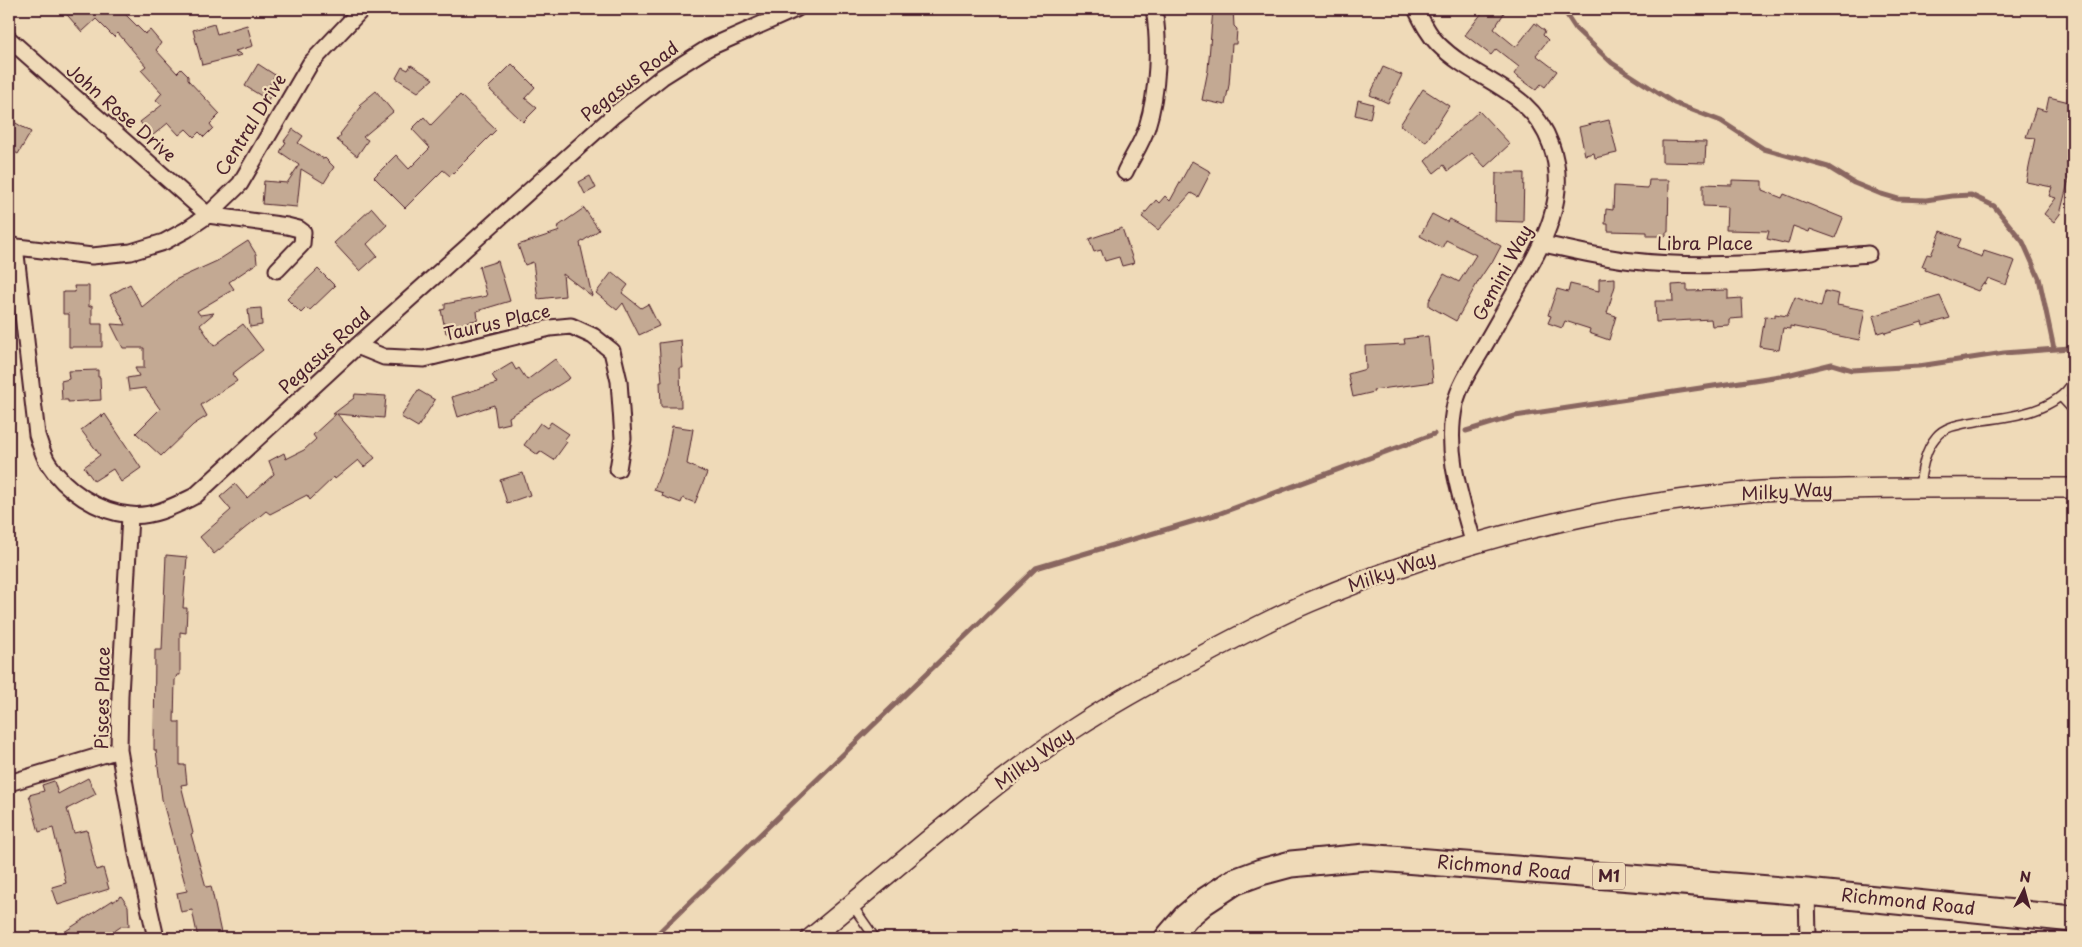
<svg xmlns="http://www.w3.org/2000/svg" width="2082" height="947" font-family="'Playpen Sans',sans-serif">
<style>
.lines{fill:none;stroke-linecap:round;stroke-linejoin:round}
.stream{stroke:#896660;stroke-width:5}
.building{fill:#c3a993;stroke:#4a1f2b}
.service-casing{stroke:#4a1f2b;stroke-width:11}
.minor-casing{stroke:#4a1f2b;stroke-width:19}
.tertiary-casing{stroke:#4a1f2b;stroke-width:22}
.trunk-casing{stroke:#4a1f2b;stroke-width:29}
.service{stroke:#efdab8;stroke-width:8}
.minor{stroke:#efdab8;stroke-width:15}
.tertiary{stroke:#efdab8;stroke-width:19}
.trunk{stroke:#efdab8;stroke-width:25}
.labels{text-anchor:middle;stroke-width:4.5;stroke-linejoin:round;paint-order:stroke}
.shield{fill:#efdab8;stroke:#7c5755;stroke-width:1}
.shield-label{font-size:16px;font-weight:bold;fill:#4a1f2b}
.street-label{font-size:18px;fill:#4a1f2b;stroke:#efdab8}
</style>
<rect width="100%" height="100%" fill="#efdab8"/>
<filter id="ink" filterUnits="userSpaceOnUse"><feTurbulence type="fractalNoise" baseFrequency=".02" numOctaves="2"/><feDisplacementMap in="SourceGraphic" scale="10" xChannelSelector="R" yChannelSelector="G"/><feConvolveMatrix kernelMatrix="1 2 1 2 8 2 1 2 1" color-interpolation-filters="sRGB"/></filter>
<g filter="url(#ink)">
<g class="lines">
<!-- stream -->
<path class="stream" d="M1563,9L1576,29L1612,63L1674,103L1721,121L1764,149L1828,167L1854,183L1881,194L1898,199L1926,200L1952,196L1971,195L1994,206L2023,242L2039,278L2054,349
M1466,431L1515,416L1787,375L1832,364L1852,370L1919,366L2004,353L2070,348
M653,938L1036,568L1218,514L1434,434"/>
</g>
<!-- building -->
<path class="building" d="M62,9H120L145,34L150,30L161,43L156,50L177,73L181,69L188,76V80L220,114L210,124L213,128L204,137L199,132L194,137L186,129L179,135L168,123L152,136L140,122L162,105L156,100L162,93L141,70L146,66L118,33L114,37L96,19L82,32Z
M1213,9H1233L1234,26L1237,29L1236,44H1232L1229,85L1225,105L1202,100L1208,70Z
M1485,9H1497L1504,13L1494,29L1516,47L1535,23L1545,31L1543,35L1548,40L1536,55L1557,71L1545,87L1541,84L1536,90L1514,74L1519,67L1496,49L1491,55L1465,35Z
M214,24L217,34L247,25L253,46L235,51L242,55L202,65L193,30Z
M258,64L275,75L269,86L274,89L268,100L245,86Z
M512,64L535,87L525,98L537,108L523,122L488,88Z
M411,65L433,79L418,92L396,78L402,67L408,70Z
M1383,67L1402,75L1388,103L1370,95Z
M1423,89L1449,106L1426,142L1400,125Z
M376,91L393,112L363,137L368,140L357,156L337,140L341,135L340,134L361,107L359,105Z
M460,95L496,130L450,176L443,170L405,208L374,177L396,155L409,169L430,148L412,129L424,117L431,125Z
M2049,97L2073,103V163L2060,214L2054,222L2044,214L2056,198L2049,196L2052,187L2026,182L2035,138L2026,137L2036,108L2046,111Z
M1358,100L1373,104L1370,119L1355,115Z
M1479,111L1510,144L1485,167L1472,153L1448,171L1444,165L1434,173L1425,161Z
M9,119L31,132L18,154L9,149Z
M1609,120L1617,153L1595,158L1594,153L1585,155L1579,127Z
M293,129L303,136L298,143L324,159L325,158L334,167L324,183L301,169L297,207L262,204L264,181L287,183L299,165L280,152L286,142L284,141Z
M1662,141L1706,142L1705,163L1662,162Z
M1192,161L1211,172L1198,197L1191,193L1158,230L1142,217L1156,200L1159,203L1165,196L1170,201Z
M1496,173H1524L1523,222L1495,221Z
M590,176L596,188L585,194L579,182Z
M1649,180H1669L1668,232H1666V236H1647V232L1608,231V224H1605L1606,209L1613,210L1614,186L1648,188Z
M1732,180L1762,181V190L1782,198L1784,194L1843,218L1835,238L1810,229L1809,232L1793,226L1788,244L1767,239L1769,231L1726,230L1727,207L1703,206V184L1732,185Z
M372,208L387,225L367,244L377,256L360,271L334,243Z
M584,208L599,230L580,243L592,296L563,274L565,296L538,299L533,262L525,265L518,245L560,231L557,227Z
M1432,214L1447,222L1449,219L1501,246L1492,263L1491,262L1479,280L1456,321L1429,306V301L1444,274L1459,282L1476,255L1446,240L1442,248L1420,236Z
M1122,228L1134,263L1122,266L1119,257L1105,261L1101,250L1094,252L1089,239Z
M1941,231L1961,239L1957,248L1982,257L1984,251L2015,261L2006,285L1988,278L1985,284L1983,283L1978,291L1925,270L1926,267L1922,266L1927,254L1931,255Z
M248,241L256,254L257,263L229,282L234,289L197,311L200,315L214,313L200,325L214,346L243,324L263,350L232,374L237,381L201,405L207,416L193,425L161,456L136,433L160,409L145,388L129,390L127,378L139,376L135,368H144V348H123L111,324L126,325L110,295L130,284L142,307L175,280L217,261Z
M498,261L510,301L477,311L478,320L466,322L468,328L446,333L441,310L445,309V304L487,296L479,267Z
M318,269L335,286L310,310L306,308L301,313L287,299Z
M612,272L628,285L622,293L641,308L648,304L659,326L639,335L623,303L617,310L596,293Z
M1615,278V286L1607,313L1616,316L1609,340L1589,333L1590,329L1565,321L1562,328L1548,323L1551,316L1548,315L1557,289L1568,292L1570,284L1599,291V279Z
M1687,284V291L1728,290V299L1742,298L1743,318L1729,319V325L1712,326L1711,319L1656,322L1655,301H1673L1672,285Z
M74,286H89V307L92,305V324H102V347H69V314H63V292H75Z
M1825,291L1839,294L1837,305L1865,310L1859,340L1790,326V329L1783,328L1779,350L1760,347L1765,316L1775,317V314L1787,316L1795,297L1821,307Z
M1940,296L1950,318L1923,326L1922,322L1885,333L1884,331L1878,333L1873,316Z
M261,308L262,325L250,327L248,309Z
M1428,336L1433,382L1373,390L1374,392L1353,397L1348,374L1366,369L1365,346L1405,344L1404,339Z
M681,340L683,368H680L681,407H661L660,382H662L659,343Z
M555,359L570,378L509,417L510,423L497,426L494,405L458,417L452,397L497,383L492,375L512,363L516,370L519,368L527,380Z
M98,370V377H100L101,400L68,402V400H62L61,381L69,379L68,371Z
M418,390L435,400L418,427L401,417Z
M355,394L386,396L384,418L337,414L375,458L364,467L358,460L335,479L334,477L310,500L307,495L270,514L266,511L214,554L200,537L231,510L220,497L235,484L247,498L274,474L269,461L284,453L286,459L304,450L316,439L313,435L336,414H333L354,398Z
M102,414V417L105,414L141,468L121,482L113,469L94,481L84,467L100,455L81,430Z
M551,422L569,434L564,440L567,442L554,460L540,451L538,455L524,445L540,423L547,428Z
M672,426L693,429L687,464L707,473L695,503L683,498L681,503L662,496L663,493L654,490L666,458Z
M523,473L530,495L507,503L500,480Z
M166,555L187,557L183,608H187L186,633L180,632V675H177L175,680L174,722H180V765H185L187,784L181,785L193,833L191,834L206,887L211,886L222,938H198L192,910L181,912L177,893L187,891L162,799L156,750H154L155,650H162Z
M88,778L96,794L67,809L74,833L87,830L96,870L103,868L109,889L58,905L52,887L66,883L53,828L39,832L29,795L44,791L42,785L54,781L58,794Z
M121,896L128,906L129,926H122L104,938H55L113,900V902Z"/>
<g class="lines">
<defs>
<path id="service" d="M2061,397L2073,410
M1919,488C1922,471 1924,451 1936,437C1945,425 1964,424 1978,421C2009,417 2057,412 2073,381
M852,905L875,938"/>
<path id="minor" d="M1416,9C1422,21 1428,34 1438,44C1477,83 1530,87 1551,145C1570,197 1543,244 1518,287C1505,309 1493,331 1480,353C1471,368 1459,386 1455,404C1444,452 1461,498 1474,545
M9,39L208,215L287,226L299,229L303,232L302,244L277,270
M1125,172C1132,157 1142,143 1147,127C1158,92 1160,44 1154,9
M1543,244C1573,250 1603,258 1633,261C1711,270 1790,261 1868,254
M9,246L92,256L131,252L164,242L186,230L208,215L240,184L310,64L362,9
M15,246L37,435C40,444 43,455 48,463C65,490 98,512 130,515C152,518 176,505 195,496L357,346L614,115L662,77L708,48L796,9
M357,346L384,357L424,359L550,328L571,326L593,336L612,351L619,381L623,438L618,469
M130,516L120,695L119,750L137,854L156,938
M9,783L119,750
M1807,892L1808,938"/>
<path id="tertiary" d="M811,938C897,868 980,792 1072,730C1110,705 1151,682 1192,661C1231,640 1270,619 1310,602C1452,542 1607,503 1761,491C1788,489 1816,490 1844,489C1920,487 1997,488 2073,488"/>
<path id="trunk" d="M1168,938L1186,917L1205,901L1234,882L1261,872L1291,864L1366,857L1807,892L2073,919"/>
</defs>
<!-- service casing -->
<use href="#service" class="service-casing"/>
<!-- minor casing -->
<use href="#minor" class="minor-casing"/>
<!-- tertiary casing -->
<use href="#tertiary" class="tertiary-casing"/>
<!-- trunk casing -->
<use href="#trunk" class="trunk-casing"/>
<!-- service -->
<use href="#service" class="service"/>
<!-- minor -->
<use href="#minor" class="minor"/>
<!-- tertiary -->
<use href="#tertiary" class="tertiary"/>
<!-- trunk -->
<use href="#trunk" class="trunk"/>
</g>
</g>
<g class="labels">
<!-- shield labels -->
<rect class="shield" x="1593" y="862.5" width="32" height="27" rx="4"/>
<g class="shield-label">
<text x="1609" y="882">M1</text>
</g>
<!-- street labels -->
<g class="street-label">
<text transform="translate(630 82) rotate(-38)" y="6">Pegasus Road</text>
<text transform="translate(121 113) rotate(41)" y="6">John Rose Drive</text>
<text transform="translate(251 125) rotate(-58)" y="6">Central Drive</text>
<text x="1705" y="250">Libra Place</text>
<text transform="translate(1503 273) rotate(-62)" y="6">Gemini Way</text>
<text transform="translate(497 323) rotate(-13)" y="6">Taurus Place</text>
<text transform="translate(325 351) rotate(-43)" y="6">Pegasus Road</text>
<text transform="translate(1787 492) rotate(-3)" y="6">Milky Way</text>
<text transform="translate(1392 572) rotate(-19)" y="6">Milky Way</text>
<text transform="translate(103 698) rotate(-89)" y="6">Pisces Place</text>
<text transform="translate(1034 759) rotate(-36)" y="6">Milky Way</text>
<text transform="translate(1504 868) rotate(5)" y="6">Richmond Road</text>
<text transform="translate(1908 902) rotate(6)" y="6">Richmond Road</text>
</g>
</g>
<!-- margin -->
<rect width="2082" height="947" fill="none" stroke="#efdab8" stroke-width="30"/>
<rect x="15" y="15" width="2052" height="917" fill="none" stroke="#4a1f2b" stroke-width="2" filter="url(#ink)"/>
<!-- north arrow -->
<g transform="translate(2024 890) rotate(6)" stroke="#efdab8" stroke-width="4" paint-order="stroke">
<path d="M0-4L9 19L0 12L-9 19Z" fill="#4a1f2b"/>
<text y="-8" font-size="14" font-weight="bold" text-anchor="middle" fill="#4a1f2b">N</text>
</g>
</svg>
